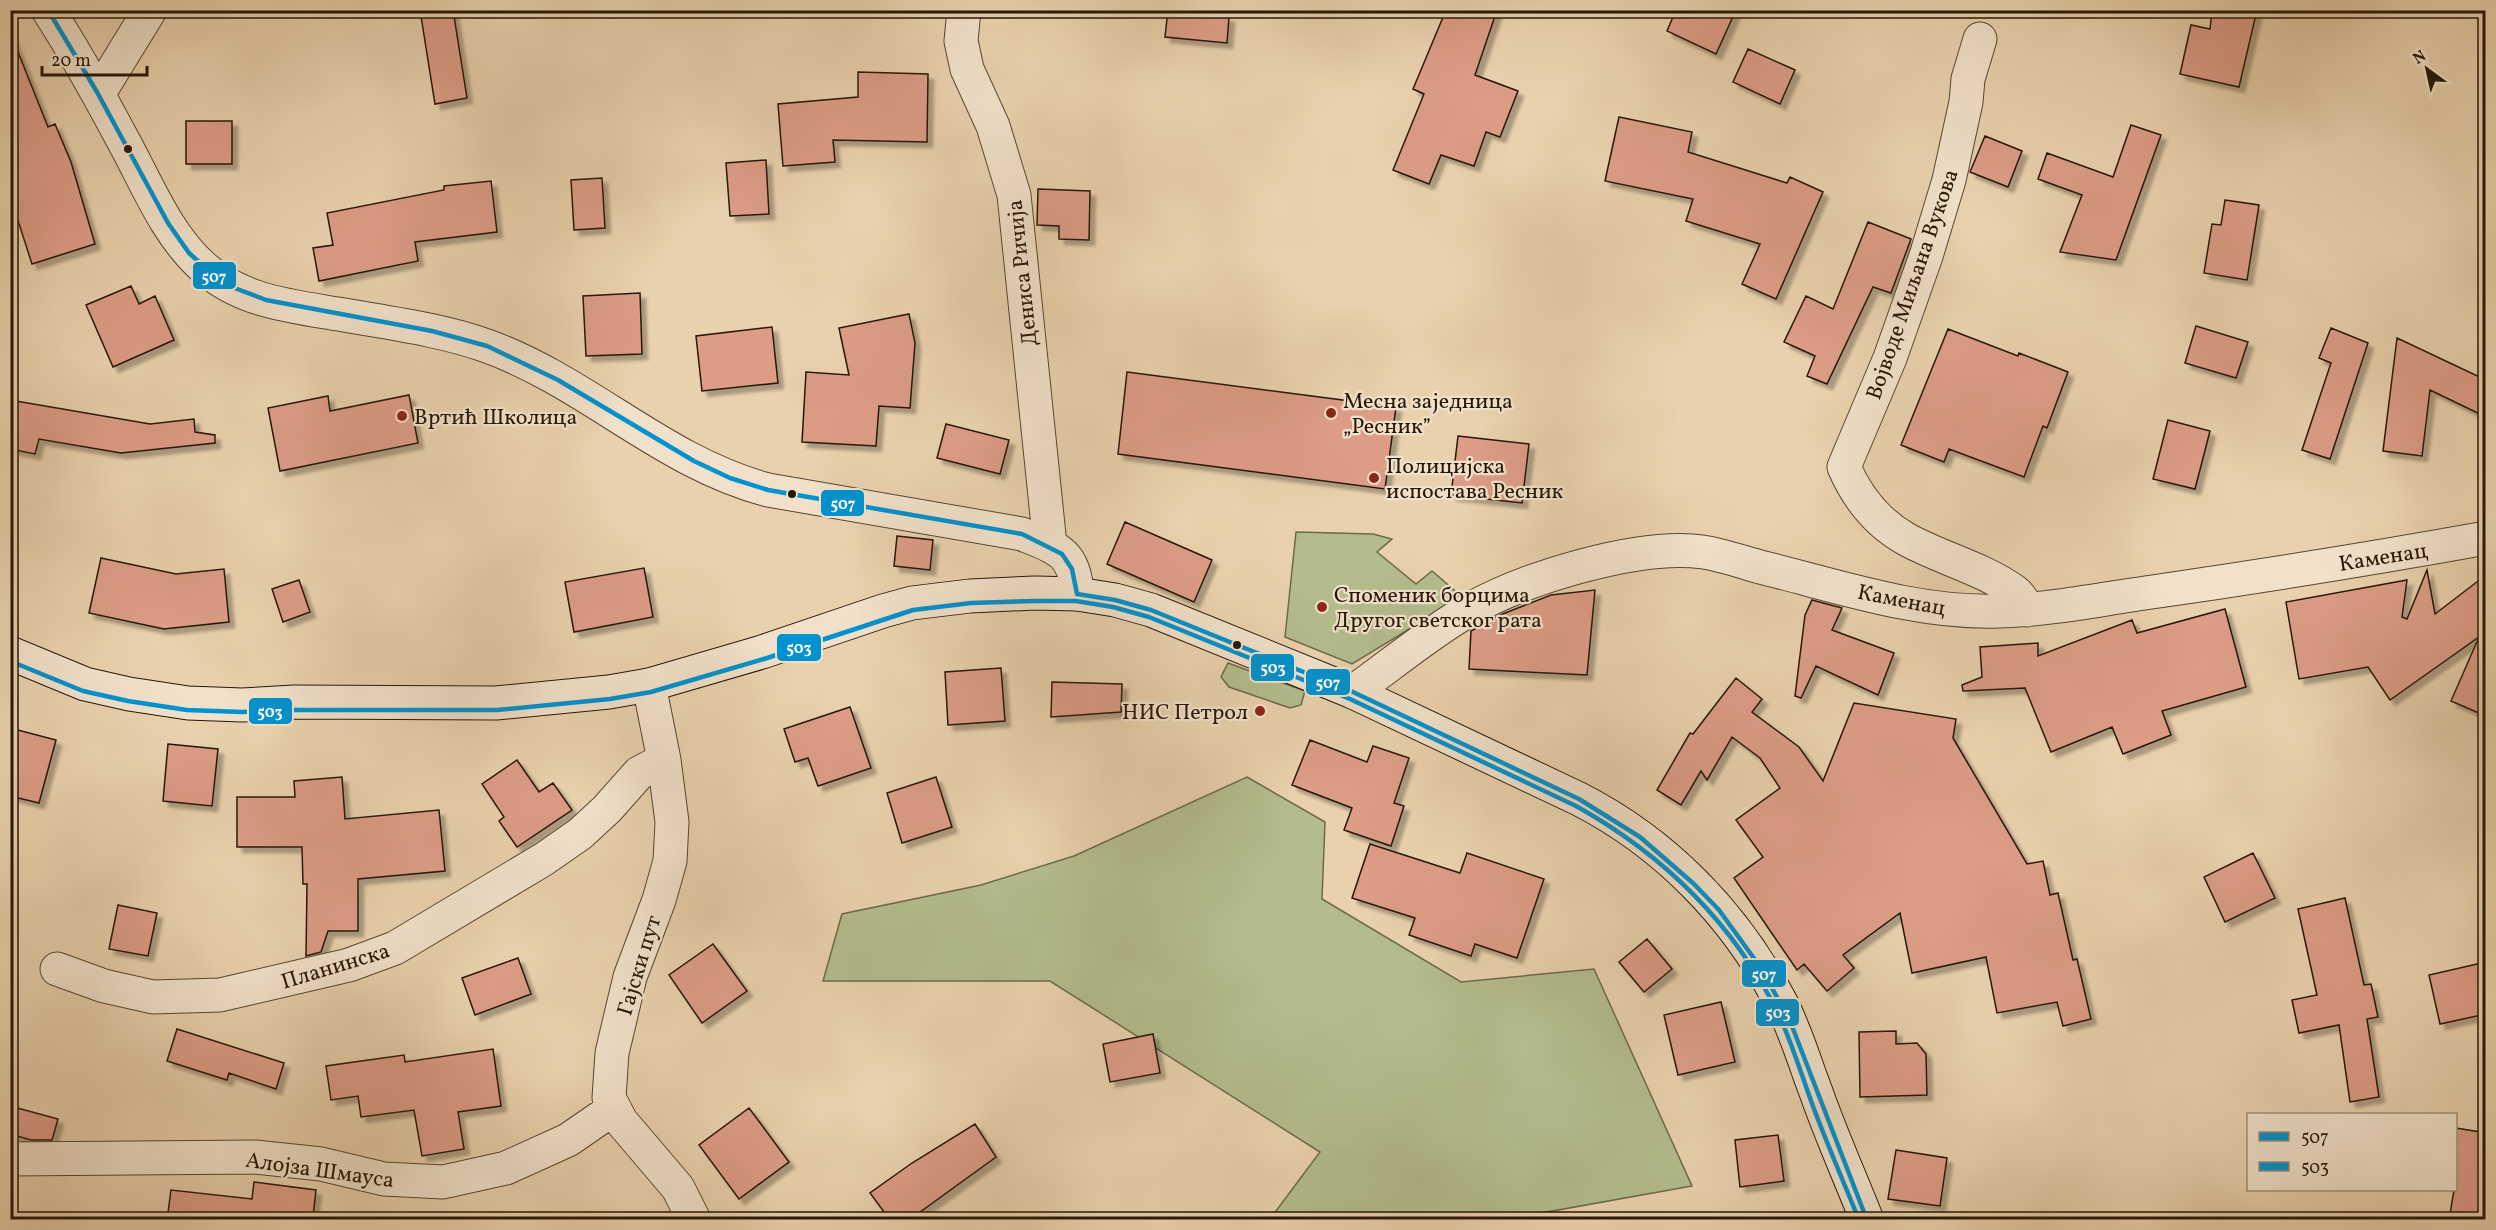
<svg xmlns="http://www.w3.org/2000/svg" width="2496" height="1230" font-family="Vollkorn,serif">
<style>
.green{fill:#b3bc8d;stroke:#6c6a4a;stroke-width:1.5}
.building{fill:#dc9c86;stroke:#261707;stroke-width:1.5;filter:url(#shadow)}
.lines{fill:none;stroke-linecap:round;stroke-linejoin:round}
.street-casing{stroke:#574630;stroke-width:35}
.secondary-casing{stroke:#261707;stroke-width:35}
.street{stroke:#f1e1ca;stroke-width:33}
.secondary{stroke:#f1e1ca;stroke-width:33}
.bus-1-casing{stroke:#f1e1ca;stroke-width:9}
.bus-2-casing{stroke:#f1e1ca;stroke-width:9}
.bus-1{stroke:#0292cf;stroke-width:4.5}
.bus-2{stroke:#0292cf;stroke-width:4.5}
.bus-dot{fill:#261707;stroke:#f1e1ca;stroke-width:2}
.poi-dot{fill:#8f2418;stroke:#f1e1ca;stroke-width:2}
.labels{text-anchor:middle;stroke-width:4.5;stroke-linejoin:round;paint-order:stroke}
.street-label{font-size:22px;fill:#261707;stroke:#f1e1ca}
.poi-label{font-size:22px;fill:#261707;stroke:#f1e1ca;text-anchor:start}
.line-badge{stroke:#f1e1ca;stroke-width:2}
.badge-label{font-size:16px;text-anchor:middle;font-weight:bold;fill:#fff}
</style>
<defs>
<filter id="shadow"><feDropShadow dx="5.5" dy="5.5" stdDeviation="1.5" flood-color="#0004"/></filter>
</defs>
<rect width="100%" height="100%" fill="#e9d1ad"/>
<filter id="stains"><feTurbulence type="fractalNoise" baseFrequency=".00333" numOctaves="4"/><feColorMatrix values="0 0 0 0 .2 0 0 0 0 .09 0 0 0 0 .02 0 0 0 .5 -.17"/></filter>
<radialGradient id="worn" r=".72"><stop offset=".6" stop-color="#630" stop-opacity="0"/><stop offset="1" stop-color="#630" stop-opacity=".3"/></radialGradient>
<!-- green -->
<path class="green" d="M1296,532L1373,534L1392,539L1377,552L1416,584L1432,571L1462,597L1352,664L1285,637Z
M1228,663L1305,691L1301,705L1290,708L1229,687L1221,677Z
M1247,777L1325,822L1322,899L1461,982L1594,969L1692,1186L1508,1219H1270L1320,1152L1050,981H823L842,914L981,885L1074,856Z"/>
<!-- building -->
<path class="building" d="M420,10H453L467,98L435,104Z
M1168,10L1229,17L1227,43L1165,37Z
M1446,10H1497L1475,75L1518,91L1500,137L1486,132L1474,166L1441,155L1429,184L1393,170L1424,94L1413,89Z
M1676,10H1736L1716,54L1667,31Z
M2212,10H2257L2239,87L2180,74L2191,25L2210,29Z
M12,37L48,127L55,124L71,162L95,244L32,264L10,196V38Z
M1748,49L1795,70L1780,104L1733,82Z
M858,72L928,74L927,142L833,140L835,162L783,166L778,104L858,97Z
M1619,117L1692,132L1688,152L1787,183L1790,177L1823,192L1776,299L1742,284L1760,244L1686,221L1693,199L1605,181Z
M186,121H232V164H186Z
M2131,125L2161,135L2116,260L2060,252L2082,195L2038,179L2047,153L2113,177Z
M1985,136L2022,151L2008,187L1970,172Z
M766,160L769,214L730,216L726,163Z
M602,178L605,228L574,230L571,180Z
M491,181L497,232L415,242L418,261L319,281L313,248L333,245L327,213L444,190V186Z
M1038,189L1090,191L1089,240L1059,239V226L1037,225Z
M2225,200L2259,205L2247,280L2204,273L2212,224L2221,225Z
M1868,222L1911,239L1891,293L1873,287L1827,384L1807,376L1815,356L1784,342L1806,296L1833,309Z
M131,286L139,304L155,296L174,340L113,367L86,305Z
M640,293L642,354L586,356L583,296Z
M909,314L915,343L910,408L879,406L876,446L802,442L806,372L849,375L839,328Z
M2196,326L2248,342L2236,378L2185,363Z
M772,327L778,383L702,391L696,336Z
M2331,328L2368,343L2330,459L2302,450L2331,363L2319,358Z
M1948,329L2018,356L2019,353L2068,372L2047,428L2043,426L2024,477L1949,449L1944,462L1901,445Z
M2397,338L2486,380V417L2430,390L2422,456L2383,451Z
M1127,372L1396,407L1385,489L1118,454Z
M409,395L418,443L280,471L268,408L328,396L330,411Z
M10,400L150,424L194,419L195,432L215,435V443L121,453L39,439L35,454L10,449Z
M2168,420L2210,431L2195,489L2153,479Z
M946,424L1009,440L1000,474L937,458Z
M1458,436L1529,444L1522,503L1451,495Z
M1125,522L1212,560L1194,602L1107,564Z
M897,536L933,540L930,570L894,566Z
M101,558L176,574L224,569L229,622L164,629L89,613Z
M644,568L653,617L574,632L565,582Z
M2427,570L2435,614L2486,575V716L2451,701L2479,637L2390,700L2368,667L2299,679L2286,602L2407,580L2402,617L2407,619Z
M299,580L310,612L283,622L272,589Z
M1595,590L1587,675L1469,669L1471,631L1500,615L1551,595Z
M1812,600L1842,608L1832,630L1894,653L1878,695L1816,666L1801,698L1795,696L1805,615Z
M2225,609L2246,687L2162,711L2171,735L2123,754L2112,727L2051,752L2025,688L1963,691L1962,685L1982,677L1980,647L2038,643V656L2132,620L2137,633Z
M1001,668L1005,721L948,725L945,672Z
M1736,678L1762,699L1752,712L1799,747L1823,781L1854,703L1956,719L1953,738L2027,864L2043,861L2050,895L2058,893L2073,960L2077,959L2091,1019L2063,1026L2057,1002L1997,1013L1986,957L1912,973L1900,913L1843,955L1854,968L1827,991L1804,964L1797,970L1734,878L1763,857L1736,820L1780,788L1760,758L1732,737L1707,780L1701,771L1681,805L1657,790L1690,733L1693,734Z
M1052,682L1122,684L1121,712L1051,717Z
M850,707L871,768L818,786L808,758L795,762L784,729Z
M10,728L56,740L39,803L10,796Z
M1310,740L1367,762L1373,746L1409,758L1394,803L1404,806L1391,846L1344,830L1352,808L1292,785Z
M168,744L218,749L212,806L163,801Z
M517,760L539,792L553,783L572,810L517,847L499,821L504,817L482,784Z
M342,777L345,819L439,810L445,871L358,879V931H328L321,952L306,956L307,884H303L302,847H237V797H295L294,781Z
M936,777L952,827L902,843L887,793Z
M1370,844L1460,873L1467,853L1544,879L1517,958L1475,944L1471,956L1409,935L1415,918L1352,898Z
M2253,853L2275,898L2225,922L2204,877Z
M2345,898L2364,985L2371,984L2378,1017L2367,1019L2379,1097L2350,1102L2339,1025L2299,1033L2292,1000L2317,995L2298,909Z
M118,905L157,913L148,956L109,949Z
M1647,939L1672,969L1644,992L1619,962Z
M713,944L747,991L702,1023L669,975Z
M518,958L531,994L475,1015L462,978Z
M2486,962V1014L2440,1024L2429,975Z
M1721,1002L1735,1062L1678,1075L1664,1015Z
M177,1029L284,1063L276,1089L229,1073L227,1080L167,1061Z
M1896,1031V1044L1917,1043L1926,1054L1927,1095L1860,1097L1859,1032Z
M1153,1034L1160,1073L1110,1082L1103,1044Z
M493,1049L501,1106L458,1112L464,1149L422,1156L414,1110L361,1117L358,1096L331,1100L326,1066L404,1055L405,1062Z
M10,1106L58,1119L52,1140H31L10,1134Z
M749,1108L789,1162L739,1199L699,1145Z
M975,1124L996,1157L909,1220H890L870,1193L912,1163Z
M2456,1128L2486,1133V1220H2449L2454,1190H2456Z
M1778,1135L1784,1181L1740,1187L1735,1140Z
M1896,1150L1947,1158L1940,1206L1888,1199Z
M254,1182L316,1190L313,1217L290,1214V1220H167L171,1190L252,1199Z"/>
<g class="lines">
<defs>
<path id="street" d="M48,10C76,53 100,97 124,142C147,184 166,233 202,266C240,301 289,306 338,314C388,323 439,329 487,346C587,382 664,463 768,490L1022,534C1057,548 1075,552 1077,594
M964,10L961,41L967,69L993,126L1014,195L1050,545
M1980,39L1968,79L1966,102L1949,180L1926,256L1890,358L1844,467C1857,497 1876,522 1906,539C1940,558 1982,568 2014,591C2021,596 2024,603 2027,610
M99,93L150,10
M649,685L664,760L672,822L670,861L659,900L630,977L612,1053L609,1098L621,1121L678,1188L694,1220
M1353,692C1391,665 1429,633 1469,610C1525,578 1639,543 1703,552C1722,555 1742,562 1760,567C1838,586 1918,614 1999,611C2050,610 2101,599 2152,592C2263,576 2375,558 2486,538
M57,969L104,986L153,997L220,995L349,965L395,948L544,859L580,834L607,809L639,773L664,760
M10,1159L255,1157L321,1164L384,1179L443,1182L506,1168L568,1140L613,1109"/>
<path id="secondary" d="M10,653L85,684L129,694L188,703L242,705L294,702L496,703L609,692L649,685L762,652L883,611L912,603L970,596L1035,593L1077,594L1115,600L1151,610L1353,692L1579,799C1665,843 1734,914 1779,999C1795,1028 1804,1061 1816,1092C1831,1135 1850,1177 1867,1220"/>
</defs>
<!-- street casing -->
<use href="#street" class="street-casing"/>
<!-- secondary casing -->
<use href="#secondary" class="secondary-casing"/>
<!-- street -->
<use href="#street" class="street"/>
<!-- secondary -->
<use href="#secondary" class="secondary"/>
<defs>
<path id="bus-1" d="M48,10L97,92L168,223L189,253L217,278L232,287L266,300L432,331L487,346L558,380L694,461L730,478L768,490L1022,534L1062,554L1072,569L1077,594
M1077,594L1115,600L1151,610L1353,692L1579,799L1640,837L1694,884L1719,910L1761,968L1790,1021L1867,1220"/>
<path id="bus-2" d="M10,661L83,691L128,701L187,710L242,712L294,710H497L610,699L651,692L764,659L913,610L971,603L1035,601H1076L1113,607L1149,617L1350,699L1576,806C1662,854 1732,922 1777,1011C1792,1042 1802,1077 1814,1109C1828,1146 1844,1183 1859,1220"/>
</defs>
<!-- bus-1 casing -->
<use href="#bus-1" class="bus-1-casing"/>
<!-- bus-2 casing -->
<use href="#bus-2" class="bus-2-casing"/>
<!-- bus-1 -->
<use href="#bus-1" class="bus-1"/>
<!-- bus-2 -->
<use href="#bus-2" class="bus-2"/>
</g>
<!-- markers -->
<g class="bus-dot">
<circle cx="128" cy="149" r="5"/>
<circle cx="792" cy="494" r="5"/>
<circle cx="1237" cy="645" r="5"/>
</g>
<g class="poi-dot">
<circle cx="1331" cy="413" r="6"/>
<circle cx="402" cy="416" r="6"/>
<circle cx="1374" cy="478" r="6"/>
<circle cx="1322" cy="607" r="6"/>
<circle cx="1260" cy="711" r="6"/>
</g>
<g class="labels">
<!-- street labels -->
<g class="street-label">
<text transform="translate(1021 273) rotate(-96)" y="8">Дениса Ричија</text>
<text transform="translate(1911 284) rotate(-71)" y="8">Војводе Миљана Вукова</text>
<text transform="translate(2383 556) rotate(-9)" y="8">Каменац</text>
<text transform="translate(1902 599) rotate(11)" y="8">Каменац</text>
<text transform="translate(335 965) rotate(-17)" y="8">Планинска</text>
<text transform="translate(638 965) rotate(-73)" y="8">Гајски пут</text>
<text transform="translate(320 1169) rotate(8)" y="8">Алојза Шмауса</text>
</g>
<!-- poi labels -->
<g class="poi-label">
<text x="1343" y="408">Месна заједница<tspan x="1343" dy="25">„Ресник”</tspan></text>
<text x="414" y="424">Вртић Школица</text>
<text x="1386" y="473">Полицијска<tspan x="1386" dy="25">испостава Ресник</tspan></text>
<text x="1334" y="602">Споменик борцима<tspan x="1334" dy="25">Другог светског рата</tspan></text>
<text x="1248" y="719" text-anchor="end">НИС Петрол</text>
</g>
</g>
<g class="line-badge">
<rect x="192" y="261" width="45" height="29" rx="6" fill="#0292cf"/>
<rect x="820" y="489" width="45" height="28" rx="6" fill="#0292cf"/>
<rect x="776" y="633" width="46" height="29" rx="6" fill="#0292cf"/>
<rect x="1250" y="653" width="45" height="29" rx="6" fill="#0292cf"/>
<rect x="1305" y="668" width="46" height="28" rx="6" fill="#0292cf"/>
<rect x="248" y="697" width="45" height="28" rx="6" fill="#0292cf"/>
<rect x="1741" y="959" width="46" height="29" rx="6" fill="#0292cf"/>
<rect x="1755" y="998" width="45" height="29" rx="6" fill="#0292cf"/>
</g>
<g class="badge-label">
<text x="214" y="282">507</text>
<text x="843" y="509">507</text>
<text x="799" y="653">503</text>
<text x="1273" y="673">503</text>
<text x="1328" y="688">507</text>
<text x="270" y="717">503</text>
<text x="1764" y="980">507</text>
<text x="1778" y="1018">503</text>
</g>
<!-- margin -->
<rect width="2496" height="1230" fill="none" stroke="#e9d1ad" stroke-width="36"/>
<rect x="12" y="12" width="2472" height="1206" fill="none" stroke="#261707" stroke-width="3"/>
<rect x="18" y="18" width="2460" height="1194" fill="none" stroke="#261707" stroke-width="1.5"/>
<!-- legend -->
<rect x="2247" y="1113" width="210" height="78" fill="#f1e1ca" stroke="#a0907c" stroke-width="1.5"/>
<rect x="2259" y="1132" width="30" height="9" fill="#0292cf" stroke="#a0907c" stroke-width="1.5"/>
<text x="2301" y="1143" font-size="18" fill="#261707">507</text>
<rect x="2259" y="1162" width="30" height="9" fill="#0292cf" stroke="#a0907c" stroke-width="1.5"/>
<text x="2301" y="1173" font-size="18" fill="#261707">503</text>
<!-- north arrow -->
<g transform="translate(2427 69) rotate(327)" stroke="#f1e1ca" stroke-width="4.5" paint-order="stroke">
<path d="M0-4.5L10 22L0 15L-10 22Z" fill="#261707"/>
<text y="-9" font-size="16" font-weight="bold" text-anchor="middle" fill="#261707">N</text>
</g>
<!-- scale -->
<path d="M42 66v9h105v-9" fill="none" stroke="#261707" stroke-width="3"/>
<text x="51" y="66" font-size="18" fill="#261707" stroke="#f1e1ca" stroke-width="4.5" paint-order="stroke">20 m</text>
<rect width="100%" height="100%" filter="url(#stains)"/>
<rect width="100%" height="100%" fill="url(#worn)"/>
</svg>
